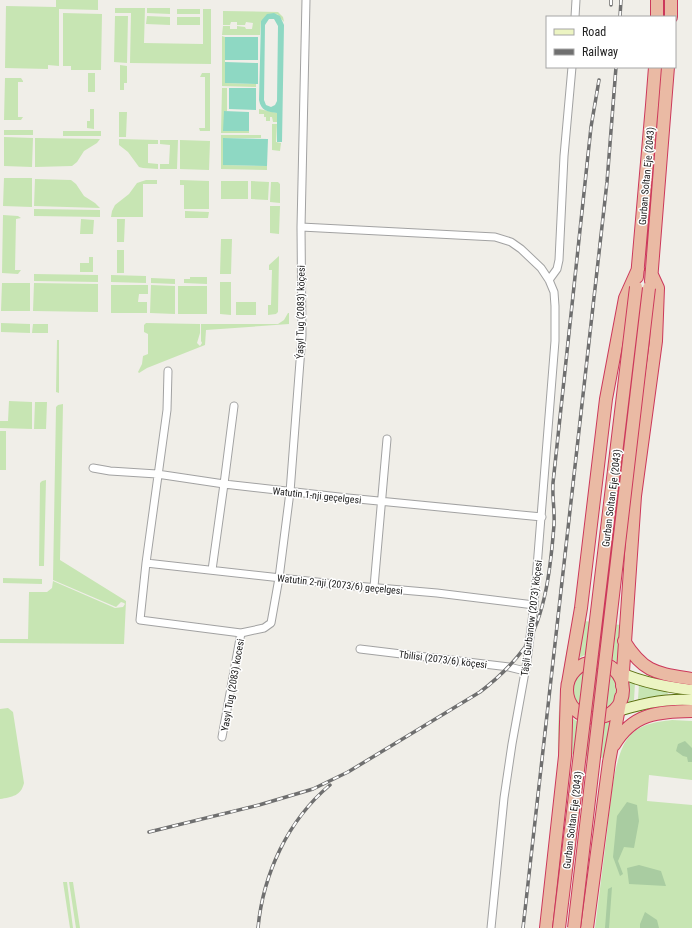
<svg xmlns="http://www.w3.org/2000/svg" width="692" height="928" font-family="'Roboto Condensed',sans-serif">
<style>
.grass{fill:#c7e5b3}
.forest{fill:#a9cca1}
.pitch{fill:#8ed8c3;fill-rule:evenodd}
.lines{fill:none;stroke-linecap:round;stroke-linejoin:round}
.minor-casing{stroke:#a2a2a2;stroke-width:9}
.secondary-casing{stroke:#5b700f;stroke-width:12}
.trunk-casing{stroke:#cc385b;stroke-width:14}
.minor{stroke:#fff;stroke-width:7}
.secondary{stroke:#ecf4c2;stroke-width:10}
.trunk{stroke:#eabaa4;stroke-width:12}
.rail-casing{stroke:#6f6f6f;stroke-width:3.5}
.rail{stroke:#fff;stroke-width:2;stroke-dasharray:6;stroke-linecap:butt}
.trunk-bridge-casing{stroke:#cc385b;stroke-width:14;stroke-linecap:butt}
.trunk-bridge{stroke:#eabaa4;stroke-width:12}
.labels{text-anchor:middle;stroke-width:3;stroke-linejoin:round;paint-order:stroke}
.street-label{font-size:10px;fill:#212121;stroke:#fff}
</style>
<rect width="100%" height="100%" fill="#f0eee8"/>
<!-- grass -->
<path class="grass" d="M56,0H98V10L59,9V66L48,65V69L5,68L6,6L56,7Z
M115,8H145L144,43L203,44V9H211V64L130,63L131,13H115Z
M147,8H170V14L147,13Z
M177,9H200V14H177Z
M223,11L278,12L283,17L284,22L277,14L261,21L260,35H222L223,26H230V29H237V26L245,27L246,29H252L253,23L246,22L245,25H237V22H231L230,25H223Z
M63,13L102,14L101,70H71V66H63Z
M115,16H128L127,63L114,62Z
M147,16L170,17V25L146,24Z
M177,17H200V25H177Z
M222,36L225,37V83L256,84V87L222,86Z
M120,65L127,66V83H124V90H120Z
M88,73H95V92H88Z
M202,73H210V131H200L199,128H205V77H200Z
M5,78H21L23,81V82H18V117H23L21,120H4Z
M222,88H227V111H224V131H249V133H221Z
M90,109H94V129L87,128V121H90Z
M259,109L277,113V122H273L272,117H270V121H266V117H264V114H259Z
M119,112H127L126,137H119Z
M272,124H277L276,142L281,143L280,151L272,150Z
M4,130H33V135H4Z
M63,131H101V136H63Z
M221,135H261V138H223V165L267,166V170L221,169Z
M4,137L33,138L32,167L4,166Z
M35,138L100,139L97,143L84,151L77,162L72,166L35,167Z
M119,139L158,140V144H148V163L158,164V169L143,168L139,167L128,152L119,145Z
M160,140H178L177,169H160V164H169L170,145L160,144Z
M180,140L210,141L209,170L180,169Z
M4,178H32V207L3,206Z
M35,179L71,180L76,184L84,196L95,203L100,208L34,206Z
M146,180H157V184H143V217H111L112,211L115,205L129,194L137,183Z
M180,180L209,181V209H184V185H180Z
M221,181H248V199H221Z
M251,181L269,182L268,200L251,199Z
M271,182H278L280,184V203L270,202Z
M270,206H280L279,234L270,233Z
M34,209L100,210V217L34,216Z
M185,211L209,212L208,218H185Z
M3,215L18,216L21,218L16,219L15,270H21L18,274L2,273Z
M81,219L94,220L93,234H80Z
M117,219H125L124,242H117Z
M221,239H232L231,274H220Z
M117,250H124V273H117Z
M279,256L278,312L276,314L268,315V305H271L272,270H269V265Z
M89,257H93V272H80V263H89Z
M34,274L98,275V282L34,281Z
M111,275L146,276V283L111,282Z
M190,277H207V284L184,283V279H190Z
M151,278L175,279V284L151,283Z
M220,282H231V315L220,314Z
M2,283H30V311H1Z
M34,283L98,284V312L33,311Z
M111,285H148V294H139L138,302H147V313H111Z
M151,285L175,286V314L150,313Z
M178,286H207V314H178Z
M236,302H256V315H236Z
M288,313H289V324L206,330L205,345L147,368L139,373L138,372L142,364L143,356L148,354V334L144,332V325L146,323L200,324V333L197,343L200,346L202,343L201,341V324H278L284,320Z
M1,323L30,324V333L1,332Z
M33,324H48V333H32Z
M57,340H59V393L56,392Z
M9,401L32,402V429L0,428V421H8Z
M35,402H47L46,429H34Z
M63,404L60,560L126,601L124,644L0,643V639H28L29,592H47L52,588L53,581L115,608L123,607L125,604L124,603L121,602L116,607L53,580L56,407L58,405Z
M0,431H6V470H0Z
M46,480L44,566H39L40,483L42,481Z
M3,578L42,579V584L3,583Z
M573,620C566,664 559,708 559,753H558C557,707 563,664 573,620Z
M584,621L621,625L620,664C604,654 593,648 576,660Z
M573 690a22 22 0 1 1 44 0a22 22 0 1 1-44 0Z
M629,681L635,683L634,700L627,702Z
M639,684L667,692L668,694L638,699Z
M8,708L13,712L24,783C21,796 12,797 0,799V709Z
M569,716C585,728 596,729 614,719L604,758L569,754Z
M672,720L692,721V780L649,775L647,801L692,805V928H595C599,896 603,865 607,833C610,809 613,757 628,738C639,724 655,722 672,720Z
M63,882H67L73,928H70Z
M69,882H73L80,928H76Z"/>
<!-- forest -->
<path class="forest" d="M685,741L692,748V762H688L687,757L683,756L676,751L678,744Z
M627,802L637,805L639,821L634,848L624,847L618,861L623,874L620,876L613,857L617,816Z
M639,865L661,871L666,886L629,884L627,868Z
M612,887L609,928H605L608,889Z
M645,912L657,920L659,928H640V924Z"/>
<!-- pitch -->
<path class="pitch" d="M274,13L280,16L284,25L282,142H277V113C268,112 261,111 259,100L261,21L267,14ZM269,19H274L278,26L277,101L275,105L271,107L266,105L264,100L265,25Z
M225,37H258V60H225Z
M225,62L258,63V84L225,83Z
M229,88H256V110L229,109Z
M224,111L249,112V131H223Z
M223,138L268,139L267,166L223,165Z"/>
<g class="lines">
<defs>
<path id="minor" d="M575,17L576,0
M301,227L495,237L511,242L521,249L541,268L549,280L554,292L555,306V341L534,605L527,661L512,744L504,798L491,928
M549,280L557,269L559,260L564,156L572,67
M168,371L167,410L146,563L140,620L241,633L264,628L271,623L279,578L290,492L302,335L301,227L306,0
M93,468L110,471L157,474L224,484L348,498L542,517
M146,563L344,585L437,593L534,605
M212,570L224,484L234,406
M374,587L387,439
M360,649L509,667L525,671
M222,737L241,633"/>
<path id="secondary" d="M611,668C635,681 665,687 692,690
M609,714C636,705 663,698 692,700"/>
<path id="trunk" d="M657,17V0
M671,17V0
M637,277L652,105L655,67
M651,281L668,67
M624,641C644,673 656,673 692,679
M567 690a28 28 0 1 1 56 0a28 28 0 1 1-56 0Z
M568,683L581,608L606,399L625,298L638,269
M622,686L635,496L656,341L658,288L652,275
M614,745C633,713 657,712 692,711
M546,928L565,756L567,689
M587,928L609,762L621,697"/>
</defs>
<!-- minor casing -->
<use href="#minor" class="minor-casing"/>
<!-- secondary casing -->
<use href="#secondary" class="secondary-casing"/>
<!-- trunk casing -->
<use href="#trunk" class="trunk-casing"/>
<!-- minor -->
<use href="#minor" class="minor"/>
<!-- secondary -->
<use href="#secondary" class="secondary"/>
<!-- trunk -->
<use href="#trunk" class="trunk"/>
<defs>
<path id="rail" d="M611,0V5
M620,17L621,0
M149,832L259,805L313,789L348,772L480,692C497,679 512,665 525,647C546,615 551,563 554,525C555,511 552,497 553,483L591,127L599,80
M258,928C263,874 288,820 330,785
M523,928L607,182L616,67"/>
</defs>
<!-- rail casing -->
<use href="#rail" class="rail-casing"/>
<!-- rail -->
<use href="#rail" class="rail"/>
<defs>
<path id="trunk-bridge" d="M559,928L636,287
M574,928L649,288"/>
</defs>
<!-- trunk-bridge casing -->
<use href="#trunk-bridge" class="trunk-bridge-casing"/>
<!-- trunk-bridge -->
<use href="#trunk-bridge" class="trunk-bridge"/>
</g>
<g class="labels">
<!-- street labels -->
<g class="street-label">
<text transform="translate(646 176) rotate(-85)" y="4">Gurban Soltan Eje (2043)</text>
<text transform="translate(300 312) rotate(-89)" y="4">Ýaşyl Tug (2083) köçesi</text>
<text transform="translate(317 495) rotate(6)" y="4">Watutin 1-nji geçelgesi</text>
<text transform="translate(611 498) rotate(-83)" y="4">Gurban Soltan Eje (2043)</text>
<text transform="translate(340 584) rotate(6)" y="4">Watutin 2-nji (2073/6) geçelgesi</text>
<text transform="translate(531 618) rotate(-83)" y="4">Täşli Gurbanow (2073) köçesi</text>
<text transform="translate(443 659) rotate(7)" y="4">Tbilisi (2073/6) köçesi</text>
<text transform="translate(232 685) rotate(-80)" y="4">Yasyl Tug (2083) kocesi</text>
<text transform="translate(572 820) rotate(-83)" y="4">Gurban Soltan Eje (2043)</text>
</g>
</g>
<!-- legend -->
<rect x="546" y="16" width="130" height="52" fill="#ffffff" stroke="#a6a6a6"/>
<rect x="554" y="29" width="20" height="6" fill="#ecf4c2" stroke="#a6a6a6"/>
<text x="582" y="36" font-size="12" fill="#212121">Road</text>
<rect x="554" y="49" width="20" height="6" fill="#6f6f6f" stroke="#a6a6a6"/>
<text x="582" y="56" font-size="12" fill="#212121">Railway</text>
</svg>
